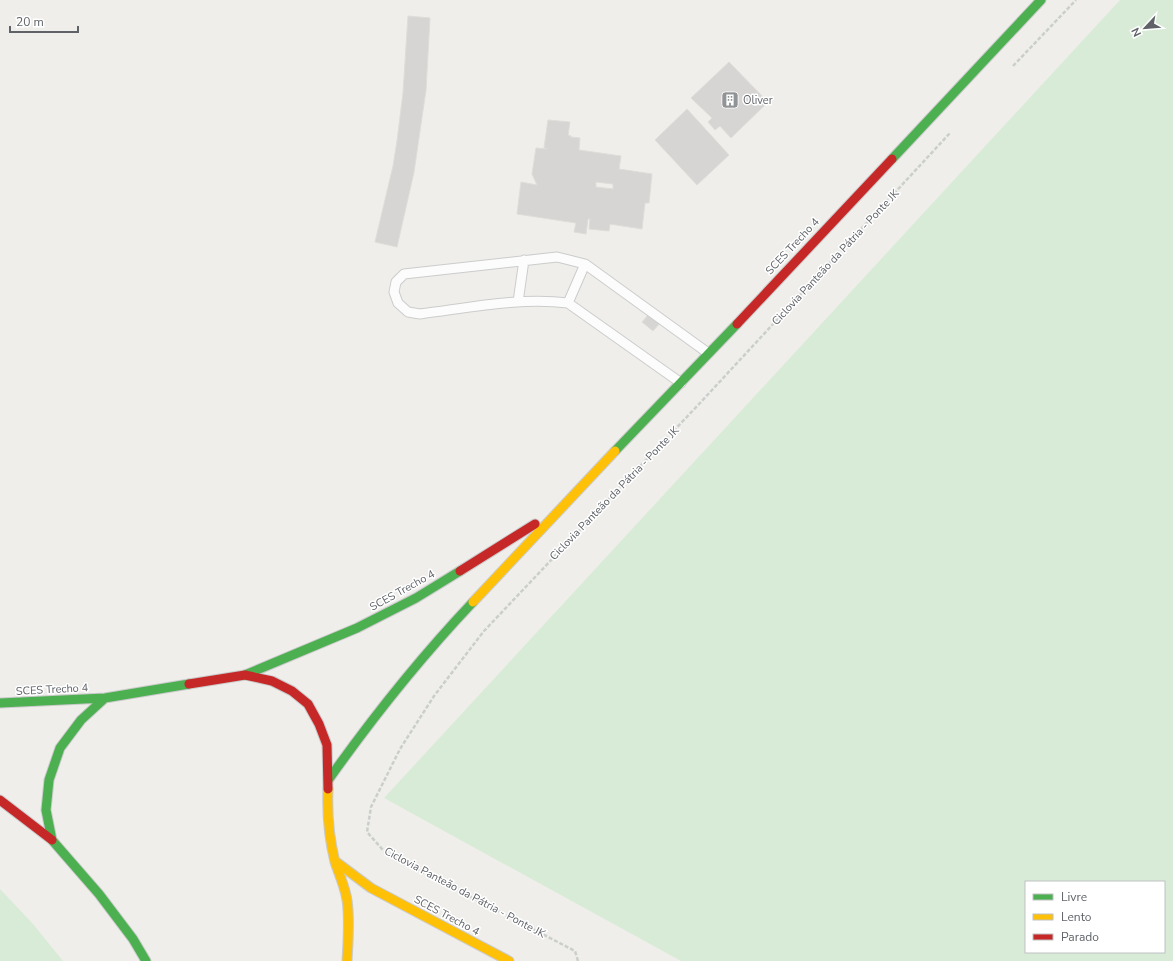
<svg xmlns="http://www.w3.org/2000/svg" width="1173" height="961" font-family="'Nunito Sans',sans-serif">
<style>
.green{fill:#d8ebd6;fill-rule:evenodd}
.building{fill:#d6d5d3;stroke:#deddd9;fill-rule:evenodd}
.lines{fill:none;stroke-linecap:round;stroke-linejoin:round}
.lane-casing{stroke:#cbcccc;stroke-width:11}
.fast-casing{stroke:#cacacb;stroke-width:11}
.slow-casing{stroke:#cacacb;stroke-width:11}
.jam-casing{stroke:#cacacb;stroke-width:11}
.path{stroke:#cacfcc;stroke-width:2.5;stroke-dasharray:4 2;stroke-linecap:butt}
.lane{stroke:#fdfcfc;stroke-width:9}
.fast{stroke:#4caf50;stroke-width:9}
.slow{stroke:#ffc107;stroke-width:9}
.jam{stroke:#c62828;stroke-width:9}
.labels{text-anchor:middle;stroke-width:3;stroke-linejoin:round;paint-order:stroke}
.poi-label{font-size:11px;fill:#5f6368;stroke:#fff;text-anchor:start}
.street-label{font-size:11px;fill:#5f6368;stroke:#fff}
</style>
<rect width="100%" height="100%" fill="#efeeea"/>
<!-- green -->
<path class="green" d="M1120,0H1173V961H681L384,798ZM1026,882H1164V952H1026Z
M0,889L33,924L63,961H0Z"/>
<!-- building -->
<path class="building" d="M408,16L430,18L426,90L414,172L397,247L375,242L393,166L397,141L403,93Z
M729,62L768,102L731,138L720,126L715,130L708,122L712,118L691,98Z
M687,109L729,155L697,185L655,140Z
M548,120L570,122L568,135L571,136V137L580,138L579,150L621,156L619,169L652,174L649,203H645L642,229L610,224L609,231L589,229L590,219H588L586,234L574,232L576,223L517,214L521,182L537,185L532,174L536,148L547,149L544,148ZM596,182L613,184V189L596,187Z
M649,314L660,323L653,331L642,322Z"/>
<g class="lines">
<defs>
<path id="lane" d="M518,302L524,260
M568,303L585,264
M681,383L568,303C519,297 468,308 420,314L408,312L398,303L394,292L396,282L404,274L557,257L585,264L708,353"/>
<path id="fast" d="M892,159L1041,0
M615,451L737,324
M245,675L357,628L416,598L460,571
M105,698L81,720L60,748L49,780L46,810L52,840L99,894L133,939L146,961
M0,703L105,698L189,684
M329,779C373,717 421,657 473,602"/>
<path id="slow" d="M473,602L615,451
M328,789C327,813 329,838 335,862C339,874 345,887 347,900C350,920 348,941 347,961
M335,861L371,888L509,961"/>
<path id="jam" d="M737,324L892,159
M460,571L535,524
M189,684L245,675L272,681L292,691L308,704L319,724L327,745L328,789
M0,800L52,840"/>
</defs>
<!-- lane casing -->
<use href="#lane" class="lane-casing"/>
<!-- fast casing -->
<use href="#fast" class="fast-casing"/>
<!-- slow casing -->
<use href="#slow" class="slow-casing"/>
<!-- jam casing -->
<use href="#jam" class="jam-casing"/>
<!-- path -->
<path class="path" d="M1013,66L1076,0
M578,961L575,951L417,869L383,850L367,832L371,807L400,749L434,696L484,631L700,403L950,133"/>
<!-- lane -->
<use href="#lane" class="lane"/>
<!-- fast -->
<use href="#fast" class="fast"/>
<!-- slow -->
<use href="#slow" class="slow"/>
<!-- jam -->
<use href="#jam" class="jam"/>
</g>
<!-- icons -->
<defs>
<symbol id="building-square" viewBox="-11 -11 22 22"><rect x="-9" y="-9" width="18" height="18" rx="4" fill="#919496" stroke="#fff"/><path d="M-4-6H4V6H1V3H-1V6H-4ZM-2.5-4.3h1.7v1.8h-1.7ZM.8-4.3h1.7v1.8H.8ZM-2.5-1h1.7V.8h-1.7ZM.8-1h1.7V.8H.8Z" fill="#fff"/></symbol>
</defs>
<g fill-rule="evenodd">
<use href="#building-square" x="720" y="90" width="20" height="20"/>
</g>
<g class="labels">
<!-- poi labels -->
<g class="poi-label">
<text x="743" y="104">Oliver</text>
</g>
<!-- street labels -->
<g class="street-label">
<text transform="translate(792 246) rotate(-47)" y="4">SCES Trecho 4</text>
<text transform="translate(835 257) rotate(-47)" y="4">Ciclovia Panteão da Pátria - Ponte JK</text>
<text transform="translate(614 493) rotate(-46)" y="4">Ciclovia Panteão da Pátria - Ponte JK</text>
<text transform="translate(402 590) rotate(-29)" y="4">SCES Trecho 4</text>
<text transform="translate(52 689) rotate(-3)" y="4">SCES Trecho 4</text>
<text transform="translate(465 892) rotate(28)" y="4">Ciclovia Panteão da Pátria - Ponte JK</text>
<text transform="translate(447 915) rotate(28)" y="4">SCES Trecho 4</text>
</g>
</g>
<!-- legend -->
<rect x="1025" y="881" width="140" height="72" fill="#ffffff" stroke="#bfc1c3"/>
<rect x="1033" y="894" width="20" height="6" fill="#4caf50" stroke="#bfc1c3"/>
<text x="1061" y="901" font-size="12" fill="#5f6368">Livre</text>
<rect x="1033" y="914" width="20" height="6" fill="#ffc107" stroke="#bfc1c3"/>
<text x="1061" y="921" font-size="12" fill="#5f6368">Lento</text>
<rect x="1033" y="934" width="20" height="6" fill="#c62828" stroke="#bfc1c3"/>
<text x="1061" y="941" font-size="12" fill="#5f6368">Parado</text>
<!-- north arrow -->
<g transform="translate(1145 28) rotate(244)" stroke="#ffffff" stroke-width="3" paint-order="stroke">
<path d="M0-3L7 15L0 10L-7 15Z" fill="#5f6368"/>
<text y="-6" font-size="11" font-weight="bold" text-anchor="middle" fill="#5f6368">N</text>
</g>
<!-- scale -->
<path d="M10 26v6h68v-6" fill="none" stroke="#5f6368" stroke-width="2"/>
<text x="16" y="26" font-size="12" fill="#5f6368" stroke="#ffffff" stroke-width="3" paint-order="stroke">20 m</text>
</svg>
